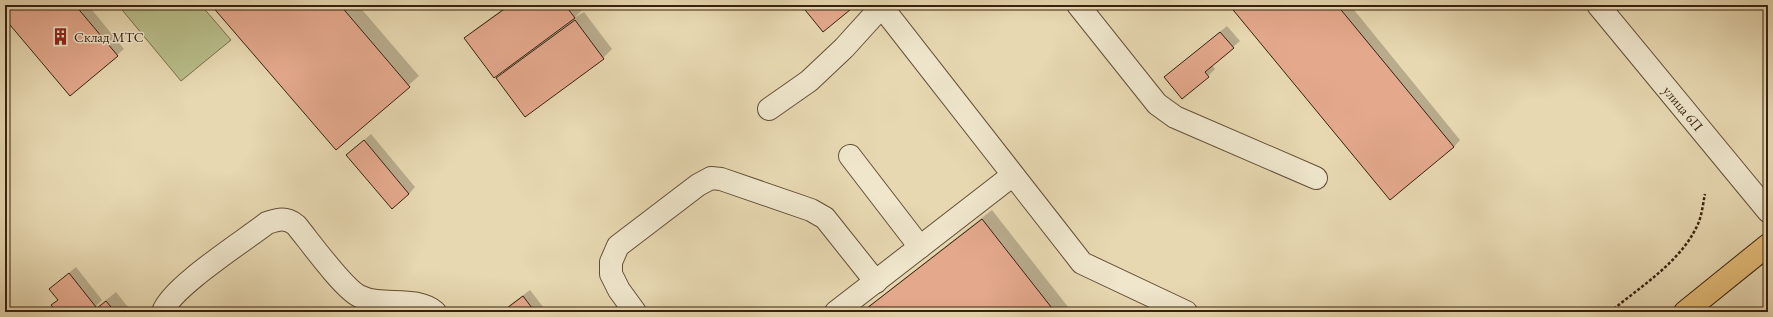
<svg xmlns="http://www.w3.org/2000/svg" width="1773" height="317" font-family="'EB Garamond',serif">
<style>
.green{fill:#b8be8a;stroke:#78704c}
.shadow{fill:#0003}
.building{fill:#e4a98d;stroke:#38210e}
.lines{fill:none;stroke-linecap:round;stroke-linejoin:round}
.minor-casing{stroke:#644f37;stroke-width:24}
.major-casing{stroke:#38210e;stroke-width:24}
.path{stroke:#38210e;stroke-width:2.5;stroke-dasharray:3 2;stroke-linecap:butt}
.minor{stroke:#efe6cc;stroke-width:22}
.major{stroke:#e4bc78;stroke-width:22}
.labels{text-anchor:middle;stroke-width:3;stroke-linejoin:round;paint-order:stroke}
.poi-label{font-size:14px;fill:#38210e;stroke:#efe6cc;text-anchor:start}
.street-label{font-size:14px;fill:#38210e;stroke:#efe6cc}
</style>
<rect width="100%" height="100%" fill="#e7d8b1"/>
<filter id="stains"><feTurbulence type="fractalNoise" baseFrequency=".005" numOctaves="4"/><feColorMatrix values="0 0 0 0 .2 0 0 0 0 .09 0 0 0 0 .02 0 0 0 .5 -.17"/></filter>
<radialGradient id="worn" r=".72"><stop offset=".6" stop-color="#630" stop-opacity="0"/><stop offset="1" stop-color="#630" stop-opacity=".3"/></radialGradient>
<!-- green -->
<path class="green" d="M118,5H201L231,40L181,81Z"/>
<!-- shadow -->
<path class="shadow" d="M5,5H88L124,49L117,55L5,17Z
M212,5H358L419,76L336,149Z
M508,5H580L583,9L574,18L584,12L612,49L603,58L525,115L498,78L507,69L466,38L474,30Z
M1230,5H1350L1460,140L1454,147Z
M1227,26L1240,41L1212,65L1215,69L1208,76L1182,98L1173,70Z
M371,134L415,187L409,194L347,155Z
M992,210L1072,312H861Z
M5,250L9,256L5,260Z
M76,267L102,300L94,308L95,309L116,292L132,312H69L66,309L62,312H58L53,305L58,299L50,289Z
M530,290L547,312H505L511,304Z"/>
<!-- building -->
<path class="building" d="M5,5H75L118,56L70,96L5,19Z
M211,5H340L410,87L336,150Z
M510,5H565L575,18L494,78L464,38Z
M801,5H856L823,32Z
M1229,5H1337L1454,147L1390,200Z
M575,20L604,59L525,117L496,78Z
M1220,32L1234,48L1205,72L1209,77L1182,99L1164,77Z
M364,140L409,194L392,209L346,155Z
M982,219L1055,312H862Z
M69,273L96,307L90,312H67L66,310L57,312L51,305L58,300L49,289Z
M523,296L535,312H504L503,311Z
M106,301L115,312H92Z"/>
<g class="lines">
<defs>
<g id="minor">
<path d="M1078,5L1157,104L1175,117L1316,178"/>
<path id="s1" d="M1598,5L1768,211"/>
<path d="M882,7L1082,263L1186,312"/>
<path d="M769,109L809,81L844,48L883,5"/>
<path d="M850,156L920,247"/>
<path d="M163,312C170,288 244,241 267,223C279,219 286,217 296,225C310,242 343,288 359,296C383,308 414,295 435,312"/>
<path d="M635,312L619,290L611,274V262L618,246L698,185L711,178L721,179L811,210L825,218L876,282"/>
<path d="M836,312L1013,175"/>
</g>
<path id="major" d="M1685,312L1768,245"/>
</defs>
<!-- minor casing -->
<use href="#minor" class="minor-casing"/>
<!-- major casing -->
<use href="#major" class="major-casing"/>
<!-- path -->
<path class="path" d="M1610,312C1641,286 1681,262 1698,224C1702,215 1703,203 1705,194"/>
<!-- minor -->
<use href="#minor" class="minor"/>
<!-- major -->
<use href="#major" class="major"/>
</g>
<!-- icons -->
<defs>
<symbol id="building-bare" viewBox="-9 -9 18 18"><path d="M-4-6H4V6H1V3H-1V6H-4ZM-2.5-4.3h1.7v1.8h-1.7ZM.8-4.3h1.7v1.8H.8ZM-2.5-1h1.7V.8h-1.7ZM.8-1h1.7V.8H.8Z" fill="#8f2418" stroke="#efe6cc" stroke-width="2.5" paint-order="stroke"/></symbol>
</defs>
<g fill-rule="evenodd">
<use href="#building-bare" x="48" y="24" width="25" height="25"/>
</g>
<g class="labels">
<!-- poi labels -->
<g class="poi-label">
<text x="74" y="42">Склад МТС</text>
</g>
<!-- street labels -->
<g class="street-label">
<text dy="5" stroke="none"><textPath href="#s1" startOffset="134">улица 6П</textPath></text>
</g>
</g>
<!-- margin -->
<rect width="1773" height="317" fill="none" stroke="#e7d8b1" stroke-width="20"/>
<rect x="6" y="6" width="1761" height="305" fill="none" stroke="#38210e" stroke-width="2"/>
<rect x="10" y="10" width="1753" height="297" fill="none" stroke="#38210e"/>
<rect width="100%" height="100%" filter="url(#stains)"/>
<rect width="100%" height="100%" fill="url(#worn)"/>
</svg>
